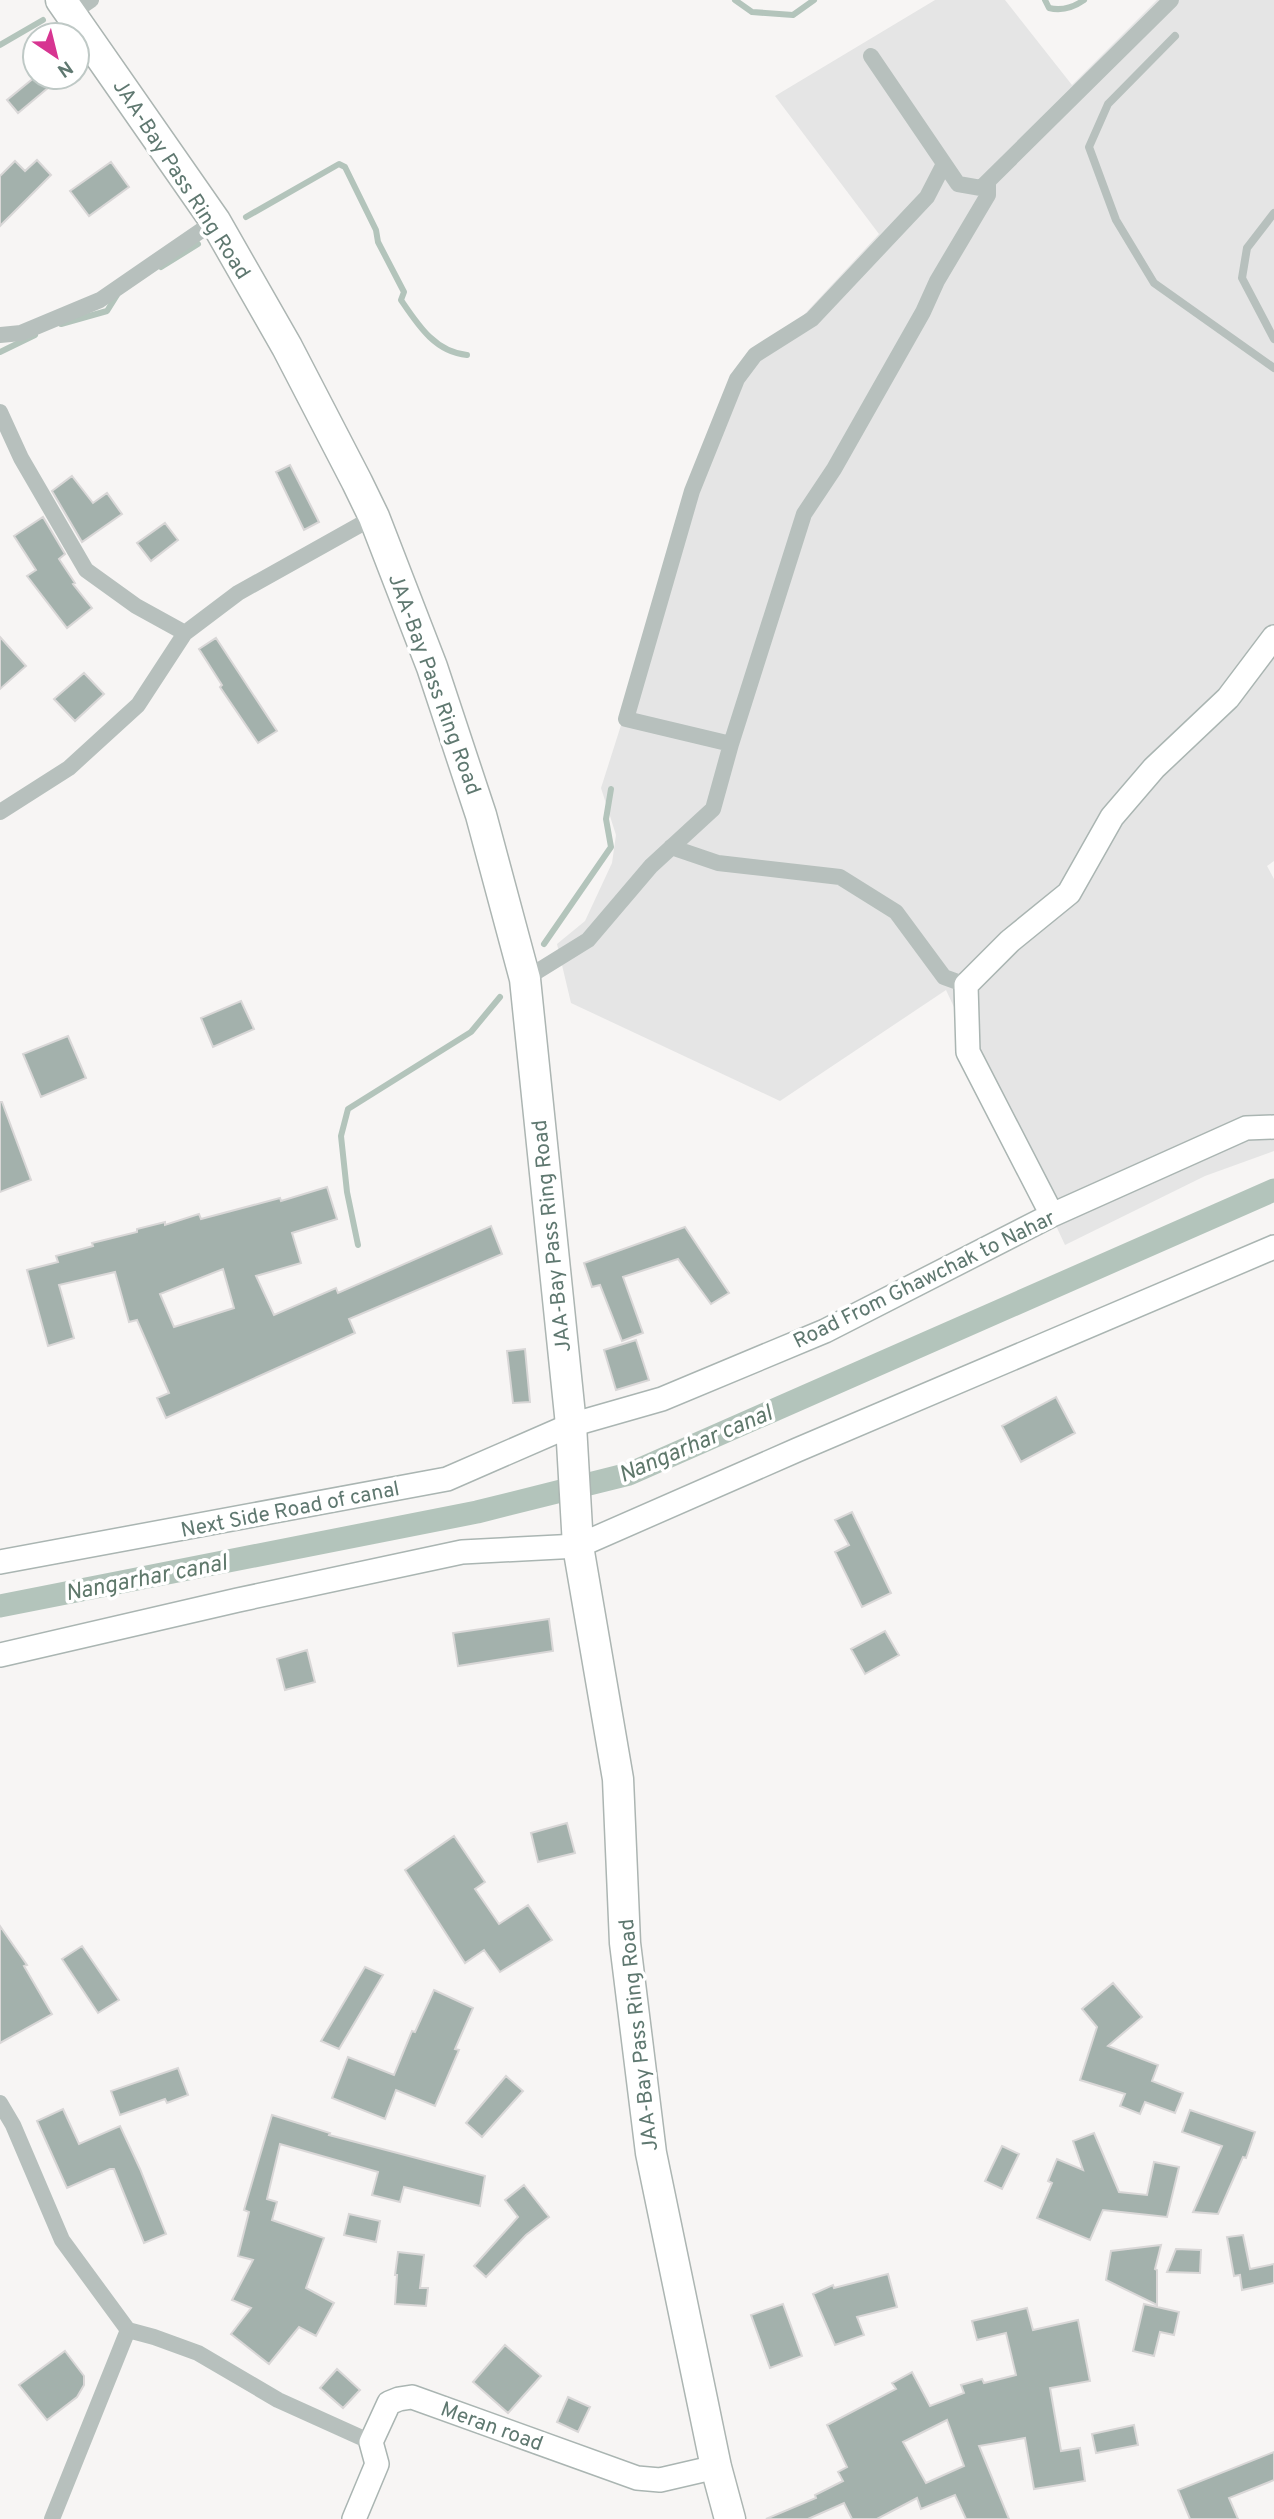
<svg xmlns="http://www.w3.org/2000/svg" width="1274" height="2519" font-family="Overpass,sans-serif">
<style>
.built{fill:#e5e5e5}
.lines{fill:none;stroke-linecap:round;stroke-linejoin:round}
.stream{stroke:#b3c4bb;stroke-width:6}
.canal{stroke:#b3c4bb;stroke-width:23}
.building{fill:#a3b1ac;stroke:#d9d7d7;stroke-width:2;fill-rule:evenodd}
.secondary-casing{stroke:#aab5b2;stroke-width:26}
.highway-casing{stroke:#acb5b2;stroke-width:33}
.lane{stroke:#b7c0bd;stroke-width:8}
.street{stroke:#b7c0bd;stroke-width:16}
.secondary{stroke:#fff;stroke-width:23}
.highway{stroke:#fff;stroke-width:30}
.labels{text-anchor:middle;stroke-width:7;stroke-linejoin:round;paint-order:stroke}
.street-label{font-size:21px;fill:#5f7870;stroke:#fff}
.water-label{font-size:23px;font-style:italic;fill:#5f786b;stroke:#fff}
</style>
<rect width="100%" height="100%" fill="#f7f5f4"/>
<!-- built -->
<path class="built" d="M935,0H1005L1072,85L1157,0H1274V861L1267,866L1274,879V1151L1205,1176L1065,1245L946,990L780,1101L571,1003L557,944L585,921L612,863L616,835L601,788L731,380L801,318L879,234L775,96Z"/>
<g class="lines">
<!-- stream -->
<path class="stream" d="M735,0L752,12L793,15L814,0
M1045,0L1049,8C1061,11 1074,7 1084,0
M0,45L43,20
M246,217L339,164L345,167L376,230L378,242L404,292L401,300C418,325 435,352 467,355
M161,267L198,244
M61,324L107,311L117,295
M0,352L35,335
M544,944L611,847L606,819L611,789
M358,1245L347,1192L341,1136L348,1109L471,1032L500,997"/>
<!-- canal -->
<path class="canal" d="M0,1606L477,1512L629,1474L1274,1190"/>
</g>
<!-- building -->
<path class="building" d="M35,77H61L18,113L7,100Z
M37,160L51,175L0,226V176L15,161L25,171Z
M111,162L129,187L89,216L70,191Z
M290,465L319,522L304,530L276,472Z
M72,476L93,503L107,493L122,514L82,542L52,491Z
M43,517L65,554L59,559L75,583L73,584L92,608L67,628L27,576L36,570L14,536Z
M165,523L178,540L151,561L137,543Z
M0,637L26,666L0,689Z
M216,638L277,731L258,743L220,687L222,685L199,649Z
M84,673L104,694L75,721L54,699Z
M241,1001L254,1029L213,1047L201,1018Z
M68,1036L86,1078L41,1097L23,1054Z
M0,1102H2L31,1180L0,1192Z
M327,1187L337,1219L292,1233L301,1263L256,1276L274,1315L336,1288L338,1293L491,1226L502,1254L349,1319L355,1333L166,1418L157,1398L169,1393L137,1320L129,1322L115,1272L59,1285L74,1338L48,1346L27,1270L58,1262L56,1256L93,1246L92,1243L137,1232V1229L165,1222V1225L199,1214L201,1219L280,1198L281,1201ZM223,1269L234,1308L174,1327L160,1294Z
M685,1227L729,1293L711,1304L678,1259L623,1277L643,1333L622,1341L600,1285L592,1287L584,1263Z
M636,1340L649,1380L616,1390L604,1350Z
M525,1349L530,1402L513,1403L507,1351Z
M1056,1397L1075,1433L1021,1462L1002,1426Z
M852,1512L891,1593L862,1607L835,1552L849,1545L835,1520Z
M549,1619L553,1651L458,1666L453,1633Z
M885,1631L899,1655L865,1674L851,1649Z
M307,1650L315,1682L285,1690L277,1659Z
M567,1823L575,1853L538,1862L531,1833Z
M454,1836L485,1882L475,1889L499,1924L528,1905L552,1940L500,1972L484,1950L465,1963L405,1870Z
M0,1926L27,1965L24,1966L52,2014L0,2043Z
M82,1946L119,2000L98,2013L62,1959Z
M365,1967L383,1975L339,2049L321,2041Z
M1113,1983L1142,2017L1108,2046L1158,2065L1152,2081L1183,2093L1175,2113L1145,2102L1140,2114L1120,2106L1125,2094L1080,2080L1097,2027L1082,2009Z
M434,1990L473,2008L455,2049L459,2050L435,2106L396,2090L385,2119L332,2098L348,2057L394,2075L412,2031L415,2032Z
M178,2068L188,2095L167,2103L165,2099L120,2115L111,2091Z
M506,2076L523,2091L482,2137L466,2123Z
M63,2109L79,2144L120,2126L140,2169L166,2234L144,2243L114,2169H110L67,2188L37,2121Z
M1190,2110L1255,2132L1246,2158L1243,2157L1218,2214L1193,2212L1222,2146L1182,2132Z
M272,2115L330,2133L329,2135L485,2176L480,2206L404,2187L400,2202L372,2195L378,2172L280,2144L267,2199L277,2202L272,2220L324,2238L306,2288L334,2303L316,2336L299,2327L269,2364L231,2334L251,2308L232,2300L253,2260L238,2256L249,2212L244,2210Z
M1094,2133L1119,2192L1147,2195L1154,2162L1179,2167L1167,2217L1103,2210L1090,2240L1037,2218L1052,2183L1048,2181L1057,2159L1083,2170L1073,2141Z
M1002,2146L1019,2154L1002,2189L985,2181Z
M524,2185L549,2217L526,2235L486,2277L474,2266L518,2217L505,2200Z
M349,2214L380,2221L376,2242L344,2235Z
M1243,2235L1250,2269L1274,2264V2283L1242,2290L1240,2275L1234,2276L1227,2237Z
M1161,2245L1155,2269L1157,2270V2305L1106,2280L1111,2251Z
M1176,2249L1201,2250L1200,2273L1167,2272Z
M398,2252L424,2255L420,2288H428L426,2306L395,2304L397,2275H395Z
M888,2274L897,2307L857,2317L864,2335L835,2345L813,2294L833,2285L834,2288Z
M783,2304L802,2356L770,2368L751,2315Z
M1144,2304L1179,2312L1174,2335L1160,2332L1154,2356L1133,2351Z
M1027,2308L1033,2330L1078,2320L1090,2381L1050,2388L1061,2451L1080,2448L1085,2481L1034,2489L1025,2438L979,2446L1009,2519H966L955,2495L921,2509L917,2498L877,2519H852L844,2503L808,2519H766L816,2498L815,2495L843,2481L838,2472L847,2467L827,2425L896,2389L892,2383L912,2372L930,2406L964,2393L961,2385L982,2379L984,2383L1016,2375L1006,2333L977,2340L972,2321ZM947,2420L964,2466L926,2483L903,2442Z
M505,2345L541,2376L508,2413L473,2382Z
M65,2351L84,2376V2385L77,2397L47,2420L19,2385Z
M337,2369L360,2390L343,2408L320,2388Z
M568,2397L590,2407L578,2432L557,2422Z
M1134,2425L1138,2445L1096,2453L1092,2434Z
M1274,2452V2480L1229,2498L1238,2519H1190L1178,2490Z"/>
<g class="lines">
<defs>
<path id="secondary" d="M1052,1215L968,1052L966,985L1010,941L1069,893L1112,817L1154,768L1228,698L1274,637
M0,1562L447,1479L571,1425L662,1399L825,1331L1052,1215L1246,1128L1274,1127
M0,1655L238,1600L462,1552L578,1546L797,1450L1274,1247
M354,2519L377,2464L371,2442L389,2403L399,2399L412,2397L637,2478L660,2480L716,2467"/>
<path id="highway" d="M61,0L215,221L287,347L357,482L374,517L432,667L481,815L525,979L571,1425L578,1546L618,1779L625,1943L651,2153L716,2467L730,2519"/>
</defs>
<!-- secondary casing -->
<use href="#secondary" class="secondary-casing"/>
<!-- highway casing -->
<use href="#highway" class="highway-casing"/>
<!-- lane -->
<path class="lane" d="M1175,36L1108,104L1089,147L1116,220L1154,283L1274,368
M1274,213L1247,248L1242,278L1274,339"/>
<!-- street -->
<path class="street" d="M72,13L91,0
M871,56L958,184L981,188L1171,0
M0,335L21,333L100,300L215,221
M0,412L21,458L86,570L136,606L185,633
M731,744L804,514L834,469L923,312L937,281L988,195V184
M0,812L69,768L138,705L185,633L238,593L374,517
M671,847L718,863L840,877L896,912L944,977L966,985
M525,979L588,940L651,866L713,809L731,744L626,719L692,491L737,379L755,355L812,319L927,197L944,164
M0,2103L13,2125L62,2240L128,2330L154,2337L198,2353L278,2400L371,2442
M52,2519L128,2330"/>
<!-- secondary -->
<use href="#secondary" class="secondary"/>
<!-- highway -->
<use href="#highway" class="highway"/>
</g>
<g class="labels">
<!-- street labels -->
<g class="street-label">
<text transform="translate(182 179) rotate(57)" y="7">JAA-Bay Pass Ring Road</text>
<text transform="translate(435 684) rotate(70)" y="7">JAA-Bay Pass Ring Road</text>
<text transform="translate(551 1236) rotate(-96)" y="7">JAA-Bay Pass Ring Road</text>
<text transform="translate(924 1279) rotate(-26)" y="7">Road From Ghawchak to Nahar</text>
<text transform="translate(290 1509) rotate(-11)" y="7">Next Side Road of canal</text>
<text transform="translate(638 2035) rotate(-96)" y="7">JAA-Bay Pass Ring Road</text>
<text transform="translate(492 2426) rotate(20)" y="7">Meran road</text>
</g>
<!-- water labels -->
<g class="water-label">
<text transform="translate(695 1443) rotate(-23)" y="8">Nangarhar canal</text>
<text transform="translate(146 1577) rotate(-11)" y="8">Nangarhar canal</text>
</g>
</g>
<!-- north arrow -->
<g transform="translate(56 56) rotate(145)"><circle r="33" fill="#ffffff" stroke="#bfc9c6" stroke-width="2"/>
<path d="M0-5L12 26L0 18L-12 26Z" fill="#d73591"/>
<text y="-10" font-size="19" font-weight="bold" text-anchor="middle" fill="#5f7870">N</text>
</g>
</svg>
